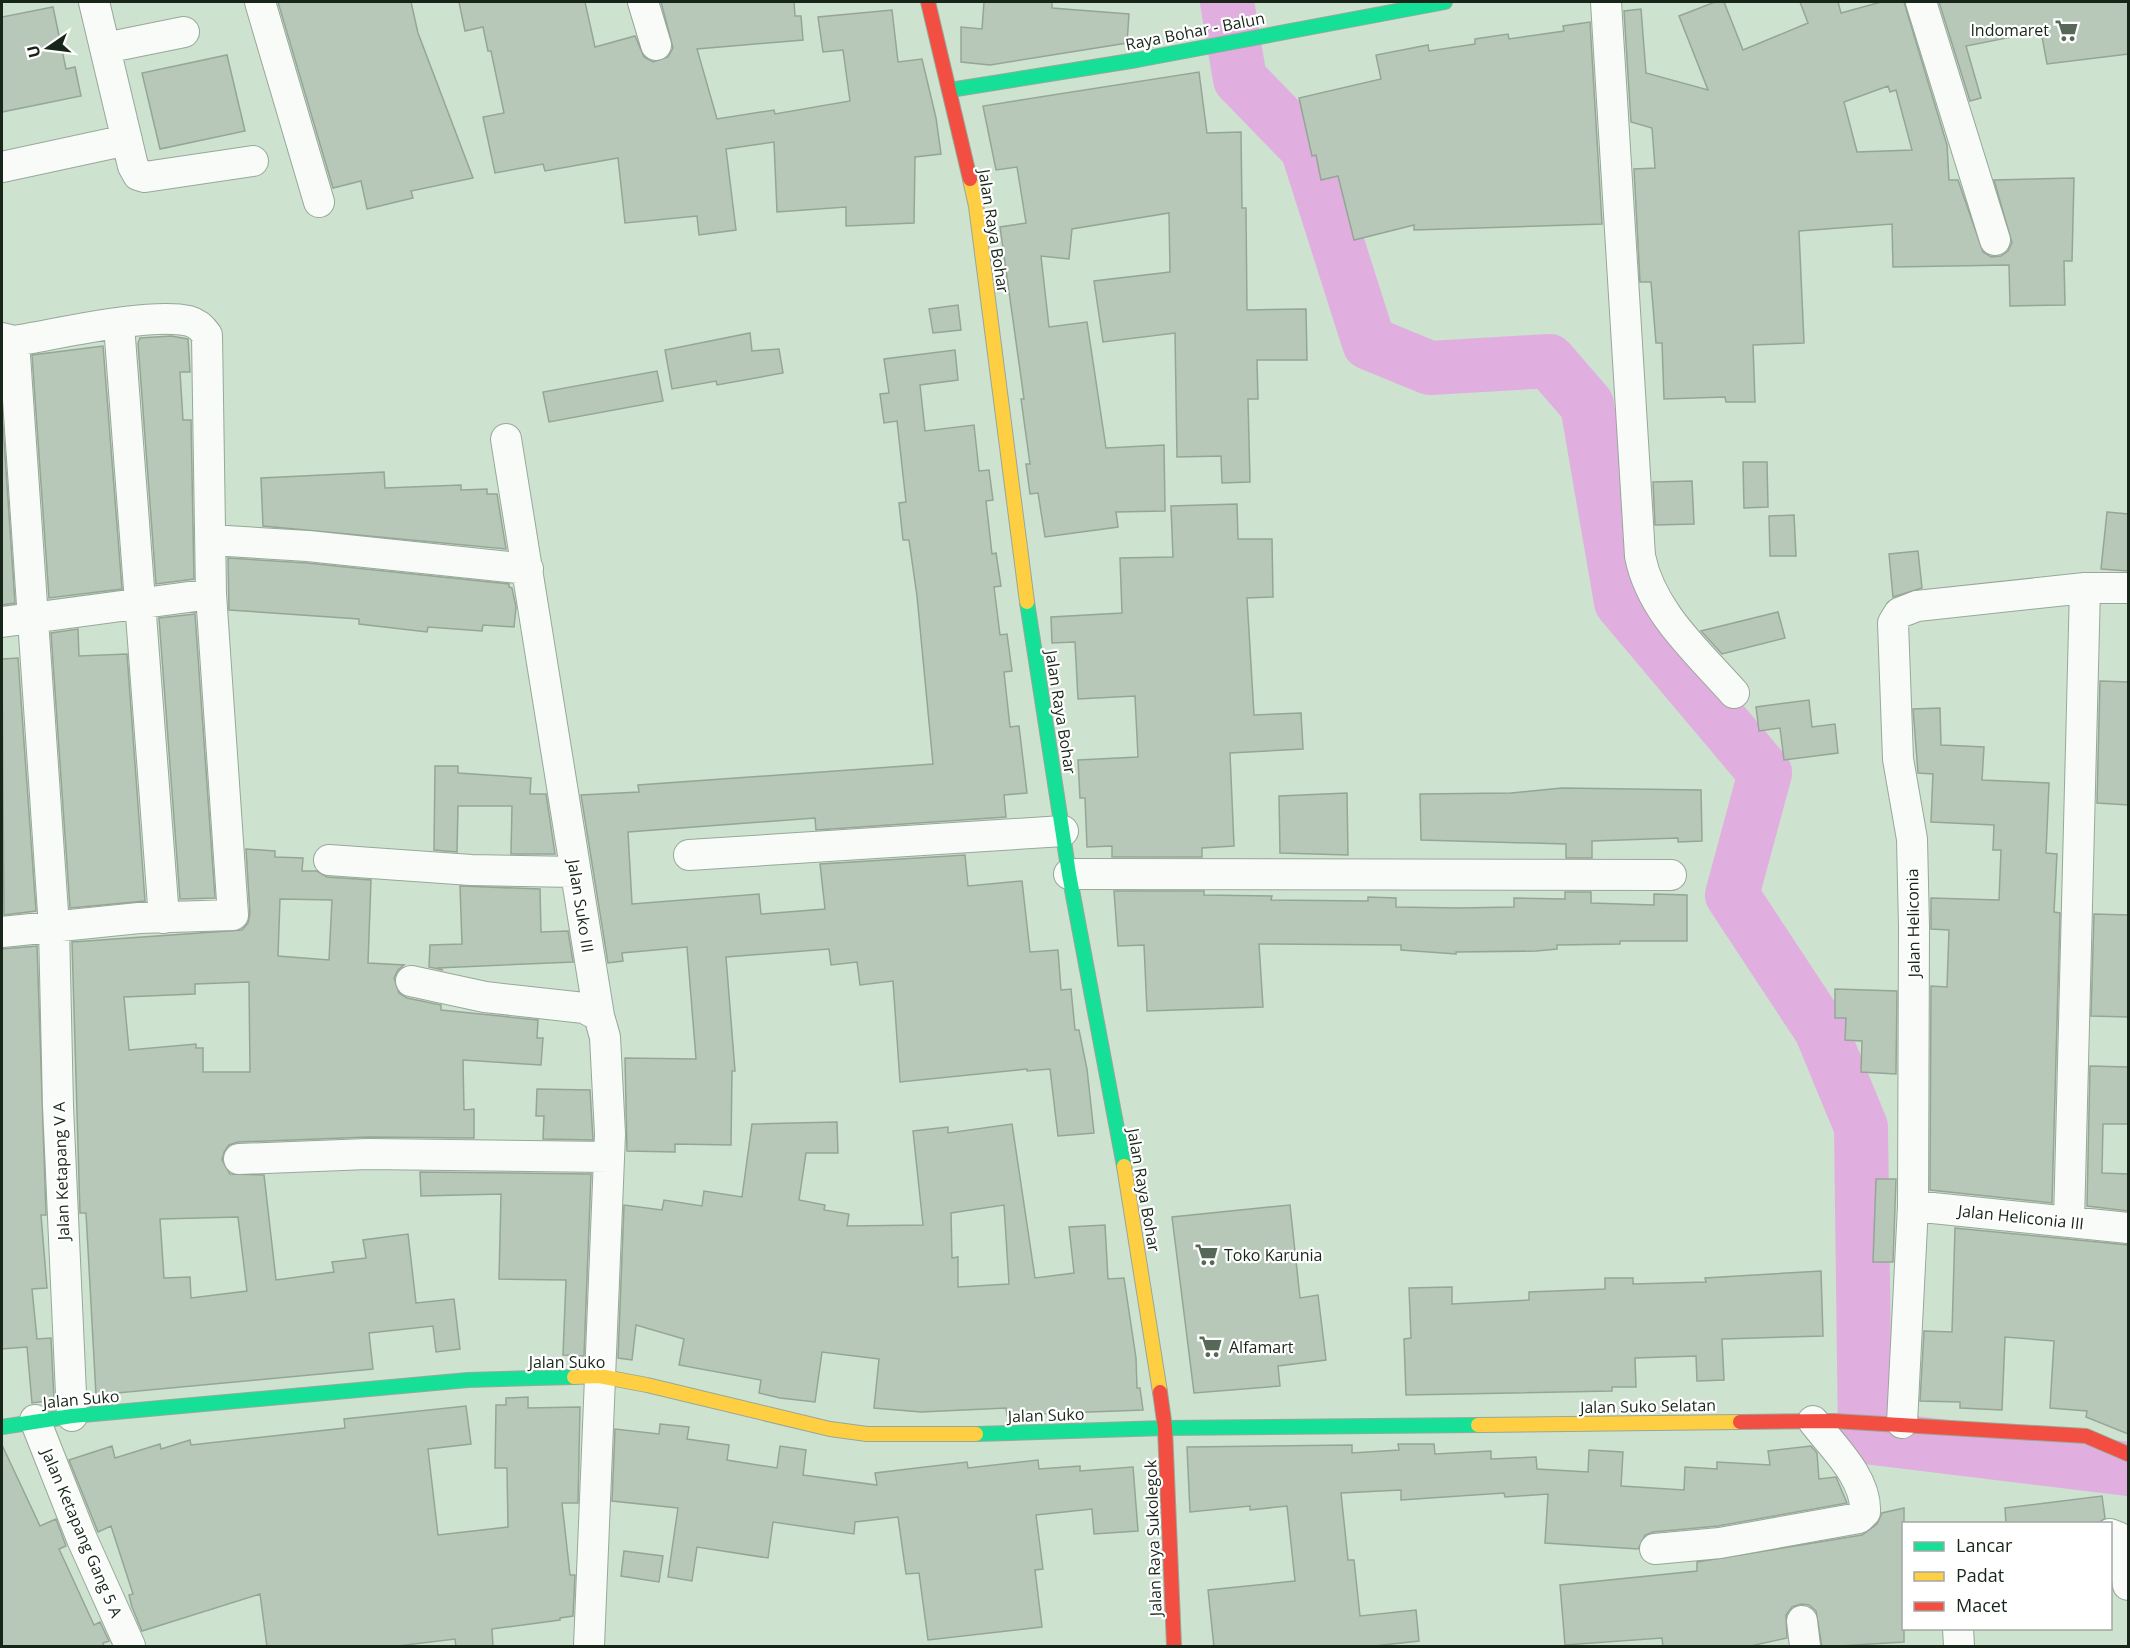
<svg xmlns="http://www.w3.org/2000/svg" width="2130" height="1648" font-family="'Open Sans',sans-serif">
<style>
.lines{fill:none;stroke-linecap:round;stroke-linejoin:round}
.river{stroke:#e1aee0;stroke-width:54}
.building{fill:#b7c8b8;stroke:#95a697;stroke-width:1.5;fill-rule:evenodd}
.street-casing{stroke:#97a899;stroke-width:32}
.fast-casing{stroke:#97a899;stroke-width:16}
.slow-casing{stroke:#97a899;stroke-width:16}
.jam-casing{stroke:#97a899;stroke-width:16}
.street{stroke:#f8fbf8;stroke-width:30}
.fast{stroke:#16e098;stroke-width:14}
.slow{stroke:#ffcf43;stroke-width:14}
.jam{stroke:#f24e42;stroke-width:14}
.labels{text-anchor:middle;stroke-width:4.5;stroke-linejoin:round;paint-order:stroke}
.poi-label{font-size:16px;fill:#182619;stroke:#fff;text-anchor:start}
.street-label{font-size:16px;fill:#182619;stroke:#fff}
</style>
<rect width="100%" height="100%" fill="#cde2cf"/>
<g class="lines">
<!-- river -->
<path class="river" d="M1227,2L1240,79L1307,148L1369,343L1430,368L1549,361L1587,405L1621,602L1765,773L1732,895L1821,1030L1861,1127L1865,1437L2128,1469"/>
</g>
<!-- building -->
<path class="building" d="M278,2H411L418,33L473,178L411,191L413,198L367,209L361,181L333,188Z
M459,2H585L595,47L635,36L644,57L653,62L668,57L673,48L661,2H794L795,16H801L803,40L697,49L717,119L774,110L775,114L850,101L843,50L823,52L818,17L892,10L898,62L922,59L936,118L941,154L915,157L914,223L846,226V207L777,212L774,142L726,149L736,230L699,235L697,216L625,223L618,158L545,171L543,164L495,173L483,117L504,113L491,51H488L483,27L465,31Z
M984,2H1052V8L1129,14L1127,43L990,65L961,62V27L982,29Z
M1715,2H1724L1743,50L1808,23L1800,2H1838L1841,13L1881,2H1904L1947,145L1949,180H1958L1983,252L1991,257L2001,256L2008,251L2012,243L1994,180L2074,178L2072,261H2064L2065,305L2010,306L2009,265L1893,267L1892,224L1799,231L1804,343L1753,345L1755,402H1726L1725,397L1664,399L1662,343H1656L1651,282H1640L1634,169L1655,168L1652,128L1631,122L1624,11L1641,9L1646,73L1708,90L1679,16ZM1888,86L1890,92L1896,90L1912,150L1857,152L1844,102Z
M1939,2H2128V54L2047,64L2041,31L1966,46L1981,98L1970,101Z
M53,7L66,69L75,67L81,96L2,112V17Z
M1590,22L1602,224L1414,230V225L1354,240L1338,176L1321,180L1316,155L1312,156L1299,98L1381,79L1376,55L1428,45L1429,51L1475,44V39L1508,34L1509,39L1564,31L1563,26Z
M227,55L245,131L160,149L142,73Z
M1199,72L1207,133L1241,132L1242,208H1246L1247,310L1306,309L1307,360H1257L1258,399H1248L1250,482L1222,483L1221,456L1177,457L1175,333L1103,342L1094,281L1170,272L1169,213L1072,229L1069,259L1041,256L1049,327L1087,322L1106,448L1164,445L1165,511L1116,512L1118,527L1045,537L1038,493L1030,494L1026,464H1030L1021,399H1024L1000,227L1026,223L1017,167L996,170L983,106Z
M958,305L961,330L933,333L929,309Z
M750,333L752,351L779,349L783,373L717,385L716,381L672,389L665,350Z
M171,336L188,339L190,372H180L183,420H191L194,579L156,584L138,343L140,338Z
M103,346L122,589L49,598L32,355Z
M955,350L958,380L920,385L925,431L974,425L979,471L989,470L993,500L986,501L992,554L996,553L1001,586L994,587L1000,635L1007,634L1012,671L1004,672L1010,727L1019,726L1027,793L1004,795L1006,817L816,830L815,818L628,832L632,904L759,894L761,914L825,909L820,864L965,855L968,886L1022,881L1030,952L1058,950L1061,990L1071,989L1075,1030H1079L1087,1069L1094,1133L1058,1136L1050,1069L1027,1071V1069L900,1082L893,981L860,985L857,962L831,965L829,949L726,957L735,1071H732L731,1145L675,1144V1152L627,1151L625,1058L696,1059L687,947L622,953L623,961L608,963L581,795L639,792L638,785L933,764L917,596L909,540H903L899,503L906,502L897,421L884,423L880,394L889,393L884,359Z
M657,371L663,401L549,422L543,392Z
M2,411L15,603L2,605Z
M1743,462H1767L1768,507L1744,508Z
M384,472L385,488L461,485V490L487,489V494H497L506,549L263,526L261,478Z
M1692,481L1694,524L1655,525L1653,482Z
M1237,504L1238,539H1272L1273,597L1247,598L1254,715L1301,713L1303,749L1230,753L1234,846L1202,848V857H1112V846L1087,847L1085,798H1080L1078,760L1138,757L1135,696L1078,699L1075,642L1052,643L1051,617L1122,613L1120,558L1173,557L1171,506Z
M2107,512L2128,514V571L2101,569Z
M1794,515L1796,556H1770L1769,516Z
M1918,551L1922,588L1893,597L1889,554Z
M228,558L307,563L509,584V587L512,588L516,607L514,627L483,625L482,631L428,627L427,632L359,624V619L229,610Z
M1778,612L1785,638L1722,654L1701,631Z
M195,614L215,898L180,899L159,618Z
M78,629L79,656L127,654L145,901L70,908L51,633Z
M18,658L36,911L4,915L2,659Z
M2100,681L2128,682V805L2097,803Z
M1809,700L1812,727L1835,724L1838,753L1784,760L1780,728L1759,731L1756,707Z
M1940,708L1941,745L1984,747L1982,780L2049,783L2046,853L2057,854L2054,912L2060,913L2052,1203L1930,1190L1931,986L1947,987L1949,930L1931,929V898L1999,900L2001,850H1993L1994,825L1931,822L1933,774L1918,773L1913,709Z
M435,766H458V773L531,778L530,794H546L555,854H511L512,806H458L457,852L434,850Z
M1562,788L1701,790L1702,841L1678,842V838L1592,841V858H1566V844L1421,840L1420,794L1511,793Z
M1347,793L1348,855L1280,853L1279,796Z
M246,849L275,851V857L303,858L302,871H317L327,877L371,880L368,963L404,965L398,970L394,978L399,993L407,998L441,1005V1010L538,1020L537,1038H543L541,1065L463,1060L464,1110L474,1109V1138L368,1137L238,1142L229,1145L224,1152L222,1160L230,1174L264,1175L276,1280L334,1272L332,1262L366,1258L363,1240L408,1234L416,1303L454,1299L460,1349L436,1352L433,1326L369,1333L373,1369L96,1395L86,1213H80L72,942L242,930L248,923L250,914ZM280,899L332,900L329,960L278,956ZM249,982L250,1072H203V1048H196V1044L129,1050L124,997L195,994V984ZM238,1217L247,1291L191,1298L190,1277L164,1278L160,1219Z
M460,886L540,889L541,932L568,931L573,962L437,968L443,970L429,967L430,945L462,944Z
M1114,891H1204V895L1272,896L1271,900L1368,901V897L1396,898V907L1459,908L1514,907V898L1565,899V892H1591V903L1654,905V894L1687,895V941H1620V944L1557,945V949L1536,951L1456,952V954L1401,950V945L1259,944L1263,1007L1147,1011L1144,945L1118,946Z
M2094,914L2128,915V1017L2091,1016Z
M37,946L46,1215H41L47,1288L32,1289L37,1339L51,1338L54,1400L32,1403L27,1347L2,1349V949Z
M1835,989L1897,991L1896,1074L1861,1072L1862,1041L1845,1040L1846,1018H1835Z
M2090,1066L2128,1067V1124H2103L2102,1173L2128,1174V1211L2087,1206Z
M537,1089L590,1090L593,1140L543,1139L544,1116H536Z
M837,1122L838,1153H806L799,1200L825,1205L824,1210L849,1214L847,1226L923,1225L913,1131L948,1127V1133L1012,1124L1035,1278L1074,1273L1069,1227L1105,1225L1108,1279L1124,1278L1136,1358L1137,1388H1140L1143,1410L1007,1415L1006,1408L921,1412L874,1408L879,1359L822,1352L815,1402L780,1398L759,1393L761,1380L679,1365L684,1339L636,1325L632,1360L618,1358L624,1205L662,1210L664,1200L702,1206L704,1191L742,1197L752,1124ZM1004,1205L1009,1284L958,1287V1257L952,1258L951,1213Z
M420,1172L591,1174L584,1356L563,1355L566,1280L499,1279L501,1194L421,1196Z
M1876,1179H1896L1893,1262H1873Z
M1290,1205L1300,1298L1318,1295L1326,1360L1278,1366L1280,1386L1194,1393L1172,1217Z
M1955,1228L2128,1245V1434L2086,1417L2087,1411L2050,1408L2054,1341L2005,1337L2002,1410L1960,1408V1402L1920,1401L1924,1331L1952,1332Z
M1821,1271L1823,1336L1722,1339L1724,1380L1697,1381L1696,1356L1635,1358L1636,1387H1612V1391L1406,1395L1404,1339L1411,1338L1409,1288L1452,1287V1304L1529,1300V1292L1605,1289V1278H1633V1284L1706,1282L1705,1278Z
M528,1397V1408L580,1407L578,1503H562L570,1575H575L573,1616L560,1618V1620L492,1629L493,1647H456L455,1639L389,1647H267L260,1594L142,1631L132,1607L129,1595L133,1594L111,1526L98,1532L69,1460L112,1446L115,1458L160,1444L161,1449L190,1440L191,1445L345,1428L344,1419L466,1406L471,1444L428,1449L438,1535L508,1527L507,1468H495L496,1405H506V1398Z
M660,1424L689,1427L687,1439L729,1445L727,1460L777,1468L780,1446L806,1450L803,1475L877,1485L875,1473L967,1462L968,1468L1038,1460L1039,1469L1080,1466V1471L1133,1467L1138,1531L1094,1534L1092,1509L1036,1515L1043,1569L1035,1570L1042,1627L928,1640L919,1573L906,1574L898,1517L855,1522L854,1534L773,1522L768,1558L697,1547L692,1581L668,1577L678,1508L612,1501L615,1429L659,1434Z
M1398,1444H1434L1435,1454L1491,1451V1459L1536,1457L1537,1469L1588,1472L1589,1450L1623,1452L1621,1486L1684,1490L1685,1467L1717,1469V1462L1770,1465L1768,1451L1811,1446L1817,1453L1819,1479L1836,1477L1847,1503L1718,1526L1653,1532L1645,1535L1638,1549L1545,1543L1548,1494L1505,1497L1504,1493L1401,1500V1490L1341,1493L1348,1560H1354L1360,1616L1416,1610L1419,1641L1365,1647H1214L1208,1590L1295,1581L1287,1506L1250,1510V1506L1190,1512L1187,1447L1352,1445V1453L1399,1450Z
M2,1445L40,1526L56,1519L66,1546L59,1549L94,1625L100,1622L109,1641L103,1643L104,1647H2Z
M2102,1496L2105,1518L2097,1524H2006L2005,1508Z
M1904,1508V1642L1822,1647L1816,1611L1809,1605L1801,1604L1792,1607L1786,1615L1787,1638L1746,1647H1663L1662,1638L1565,1645L1560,1585L1697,1571V1562L1862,1535L1877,1524L1882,1513Z
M624,1551L663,1556L659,1582L621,1576Z"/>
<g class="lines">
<defs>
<path id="street" d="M94,2L133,166L138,175L145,177L253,161
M260,2L319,202
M643,2L656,45
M1606,2L1640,556C1651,612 1698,652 1734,693
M1921,2L1995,240
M105,48L184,32
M2,167L127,140
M119,325L164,918
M2,338L14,341C58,334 150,312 189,321C197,323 203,329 207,335L211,594L233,915L139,918L2,932
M14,341L54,927L58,1106L72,1416
M506,439L599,1016L605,1037L610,1134L589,1646
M211,540L308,546L528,569
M2,622L211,594
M689,855L1063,831
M329,860L471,870L575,872
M1069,874L1671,875
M411,981L485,997L584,1008L599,1016
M239,1159L368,1154L609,1157
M1913,1206L2128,1228
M2069,1222L2085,588H2128
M35,1420L82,1539L130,1646
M1902,1423L1913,1206L1914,927L1912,839L1898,759L1893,623L1899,613L1917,606L2085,588
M2110,1534L2118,1537L2121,1543L2128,1585
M1655,1549L1720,1543L1859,1518L1865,1512C1867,1478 1832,1446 1813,1421
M1802,1621L1805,1646
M1958,1628L1959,1646"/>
<path id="fast" d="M950,90L1137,60L1445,2
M1027,602L1069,874L1124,1166
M2,1427L72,1416L468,1380L574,1377
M976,1434L1165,1428L1478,1425"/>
<path id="slow" d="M970,179L976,206L1027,602
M1124,1166L1160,1392
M574,1377L599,1376L647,1385L830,1429L867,1434H976
M1478,1425L1740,1422"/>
<path id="jam" d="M928,2L970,179
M1160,1392L1165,1428L1174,1646
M1740,1422L1834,1421L2086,1436L2128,1454"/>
</defs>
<!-- street casing -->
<use href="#street" class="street-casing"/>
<!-- fast casing -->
<use href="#fast" class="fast-casing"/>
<!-- slow casing -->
<use href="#slow" class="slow-casing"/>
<!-- jam casing -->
<use href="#jam" class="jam-casing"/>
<!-- street -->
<use href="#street" class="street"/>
<!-- fast -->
<use href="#fast" class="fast"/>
<!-- slow -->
<use href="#slow" class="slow"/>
<!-- jam -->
<use href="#jam" class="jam"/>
</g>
<!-- icons -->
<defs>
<symbol id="supermarket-bare" viewBox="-9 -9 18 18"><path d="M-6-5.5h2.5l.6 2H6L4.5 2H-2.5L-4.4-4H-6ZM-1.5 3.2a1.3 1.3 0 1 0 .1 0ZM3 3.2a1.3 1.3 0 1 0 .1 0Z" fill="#576859" stroke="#fff" stroke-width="2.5" paint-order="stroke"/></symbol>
</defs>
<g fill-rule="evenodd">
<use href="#supermarket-bare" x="2050" y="14" width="33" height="33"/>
<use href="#supermarket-bare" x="1190" y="1238" width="33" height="33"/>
<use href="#supermarket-bare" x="1194" y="1330" width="33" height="33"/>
</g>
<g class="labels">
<!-- poi labels -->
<g class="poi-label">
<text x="2049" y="36" text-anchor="end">Indomaret</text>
<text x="1224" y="1261">Toko Karunia</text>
<text x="1229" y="1353">Alfamart</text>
</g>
<!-- street labels -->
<g class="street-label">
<text transform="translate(1195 31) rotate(-11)" y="6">Raya Bohar - Balun</text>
<text transform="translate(994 231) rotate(81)" y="6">Jalan Raya Bohar</text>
<text transform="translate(1061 712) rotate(81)" y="6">Jalan Raya Bohar</text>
<text transform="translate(581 906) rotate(81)" y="6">Jalan Suko III</text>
<text transform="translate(1913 923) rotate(-91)" y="6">Jalan Heliconia</text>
<text transform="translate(61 1171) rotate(-92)" y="6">Jalan Ketapang V A</text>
<text transform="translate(1144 1190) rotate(80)" y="6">Jalan Raya Bohar</text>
<text transform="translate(2021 1217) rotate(6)" y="6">Jalan Heliconia III</text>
<text x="567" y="1368">Jalan Suko</text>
<text transform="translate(81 1399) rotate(-5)" y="6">Jalan Suko</text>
<text transform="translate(1648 1406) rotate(-1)" y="6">Jalan Suko Selatan</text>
<text transform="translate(1046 1415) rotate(-2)" y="6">Jalan Suko</text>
<text transform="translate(82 1533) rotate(67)" y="6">Jalan Ketapang Gang 5 A</text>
<text transform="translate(1153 1538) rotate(-92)" y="6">Jalan Raya Sukolegok</text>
</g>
</g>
<!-- border -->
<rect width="2130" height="1648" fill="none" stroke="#182619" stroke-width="6"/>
<!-- legend -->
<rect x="1902" y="1522" width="210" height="108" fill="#ffffff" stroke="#a3a8a3" stroke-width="1.5"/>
<rect x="1914" y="1542" width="30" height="9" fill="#16e098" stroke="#a3a8a3" stroke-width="1.5"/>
<text x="1956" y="1552" font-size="18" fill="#182619">Lancar</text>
<rect x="1914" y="1572" width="30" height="9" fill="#ffcf43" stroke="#a3a8a3" stroke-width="1.5"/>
<text x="1956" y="1582" font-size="18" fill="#182619">Padat</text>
<rect x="1914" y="1602" width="30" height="9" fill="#f24e42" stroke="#a3a8a3" stroke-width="1.5"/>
<text x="1956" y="1612" font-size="18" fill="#182619">Macet</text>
<!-- north arrow -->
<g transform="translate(48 48) rotate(256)" stroke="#ffffff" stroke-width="4.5" paint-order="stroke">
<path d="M0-4.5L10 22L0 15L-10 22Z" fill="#182619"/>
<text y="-9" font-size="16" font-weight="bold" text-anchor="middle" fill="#182619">U</text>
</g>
</svg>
